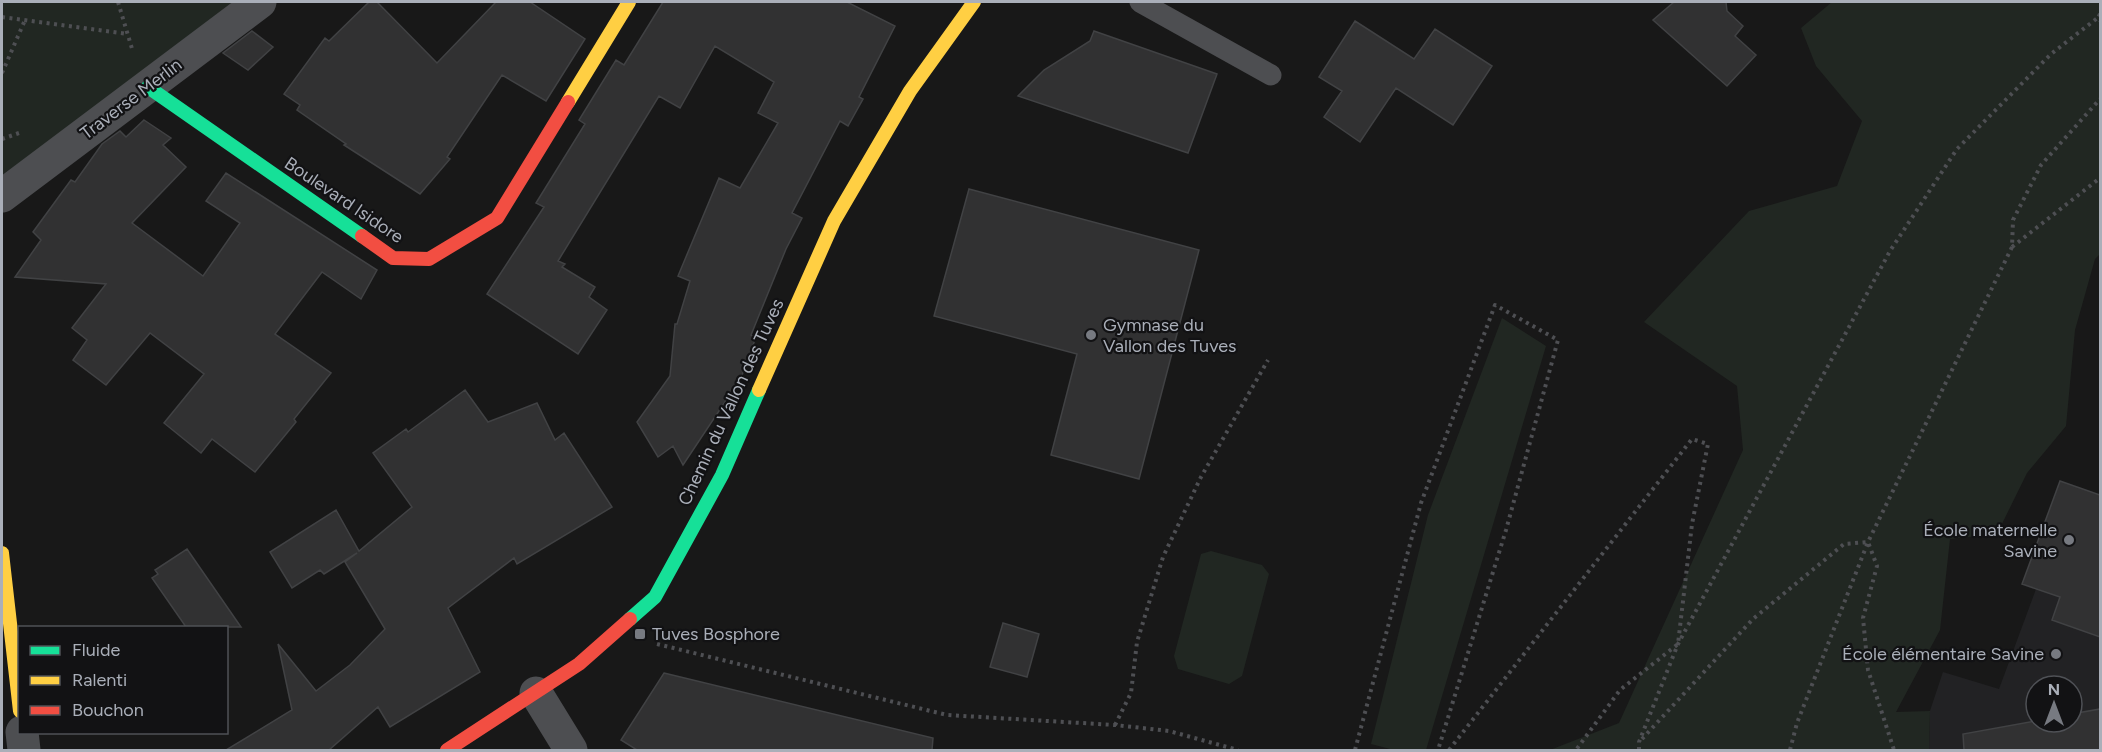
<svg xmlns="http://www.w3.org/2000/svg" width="2102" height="752" font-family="Figtree,sans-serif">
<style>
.built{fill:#222224;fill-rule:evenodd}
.green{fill:#212722}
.building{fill:#313132;stroke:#414244;stroke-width:1.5}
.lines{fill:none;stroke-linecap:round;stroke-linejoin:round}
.path{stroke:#4e4f53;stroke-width:4;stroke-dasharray:3 4.5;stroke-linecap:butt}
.lane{stroke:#4d4e51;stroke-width:21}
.street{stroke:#4d4e51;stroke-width:33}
.fast{stroke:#16e098;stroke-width:14}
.slow{stroke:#ffcf43;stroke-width:14}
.jam{stroke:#f24e42;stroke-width:14}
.poi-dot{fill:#777a81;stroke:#121214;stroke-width:2}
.labels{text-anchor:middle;stroke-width:4.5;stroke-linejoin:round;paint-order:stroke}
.street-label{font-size:18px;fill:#aaafb9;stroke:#121214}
.poi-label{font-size:18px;fill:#aaafb9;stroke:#121214;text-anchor:start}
</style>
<rect width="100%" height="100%" fill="#181818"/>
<!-- built -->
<path class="built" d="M2060,481L2100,495V750H1929L1930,711L1943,672L1999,689L2036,589L2022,584ZM2036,686H2072V722H2036Z"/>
<!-- green -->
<path class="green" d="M2,2H249L2,184Z
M1832,2H2100V254L2095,259L2075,330L2066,426L2027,473L1997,534L1950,539L1940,630L1896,712L1930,711L1929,750H1550L1619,723L1743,450L1737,386L1644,322L1749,211L1837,186L1862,121L1816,66L1801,28Z
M1502,318L1546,346L1426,750H1394L1371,744L1428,515Z
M1211,551L1262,565L1269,574L1242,676L1229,684L1178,669L1174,656L1201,554Z"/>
<!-- building -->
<path class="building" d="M369,2H377L437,63L496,2H530L585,39L546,101L502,75L447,157L450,159L420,194L344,145L346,144L297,110L300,105L284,94L325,38L329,41Z
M663,2H847L895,26L859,97L863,99L848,126L840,121L792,213L802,218L786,249L751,335L756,337L741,378L683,465L673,446L658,457L637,422L670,376L675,324H677L690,281L678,276L719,178L740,188L778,123L758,113L774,82L715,46L680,108L659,96L558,261L565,264L562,267L595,287L589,297L607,310L578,354L487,294L544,207L536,203L585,124L579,120L616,60L624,65Z
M1674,2H1726L1727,11L1743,26L1735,36L1756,55L1727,86L1653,20Z
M1355,21L1414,59L1435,29L1492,66L1453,125L1396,88L1360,142L1324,117L1342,91L1319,77Z
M252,31L273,47L248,70L223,53Z
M1094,31L1217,74L1188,153L1018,96L1044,70L1090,41Z
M144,120L171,138L163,145L186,167L132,223L203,276L240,223L206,201L226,173L377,270L361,299L322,272L275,334L331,373L294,419L296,422L255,472L212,439L201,453L164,423L204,374L150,333L106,385L73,360L87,340L72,328L106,284L15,277L41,240L33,232L71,180L75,182L102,144L120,131L126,137Z
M969,189L1199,250L1139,479L1051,455L1077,354L934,316Z
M465,390L488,422L537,403L555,440L564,433L612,507L517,564L514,558L448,608L480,672L390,727L378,707L329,750H226L292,710L278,644L316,691L350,665L385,629L345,562L357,553L324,574L320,570L292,588L270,552L336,510L359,551L412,507L373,453L406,429L408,432Z
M2060,481L2100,495V637L2052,620L2060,597L2022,584Z
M187,549L241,627H186L152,578L158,574L155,570Z
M1003,623L1039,634L1027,677L990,667Z
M664,673L933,738L932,750H637L621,740Z
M2100,709V750H1964L1963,734L2036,721L2072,722V714Z"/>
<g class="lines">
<!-- path -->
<path class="path" d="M118,2L133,52
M2100,14L2098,18L2100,21
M2,17L128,34
M2,73L25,20
M2,139L19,133
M2012,247L2100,178
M657,644L947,715L1115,725L1169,731L1238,750
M1115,725L1131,693L1137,642L1163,557L1201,477L1268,360
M1642,739L1753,619L1844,544L1868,542L1877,566L1863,618L1868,670L1894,750
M1355,750L1421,503L1495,305L1558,340L1506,530L1438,750
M1449,750L1692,439L1708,444L1692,524L1678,644L1620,690L1576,750
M1639,750V742L1678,644L1890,251L1957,149L2051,54L2100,16
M1790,750L1797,723L1868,542L2012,247L2013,220L2041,165L2100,99"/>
<!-- lane -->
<path class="lane" d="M1140,2L1271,75"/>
<!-- street -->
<path class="street" d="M2,196L260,2
M536,693L571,750
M22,732L24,750"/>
<!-- fast -->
<path class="fast" d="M148,87L362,236
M630,619L655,597L722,475L759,390"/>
<!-- slow -->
<path class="slow" d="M568,102L629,2
M759,390L834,221L910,91L974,2
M2,553L20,711"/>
<!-- jam -->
<path class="jam" d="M362,236L393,258L429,259L497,218L568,102
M447,750L579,664L630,619"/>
</g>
<!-- markers -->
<g class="poi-dot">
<circle cx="1091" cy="335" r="6"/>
<circle cx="2069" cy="540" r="6"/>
<rect x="634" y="628" width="12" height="12" rx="3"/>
<circle cx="2056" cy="654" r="6"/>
</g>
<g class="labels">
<!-- street labels -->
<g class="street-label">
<text transform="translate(131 99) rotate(-37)" y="6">Traverse Merlin</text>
<text transform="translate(344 200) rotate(34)" y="6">Boulevard Isidore</text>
<text transform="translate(731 402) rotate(-65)" y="6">Chemin du Vallon des Tuves</text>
</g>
<!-- poi labels -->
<g class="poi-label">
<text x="1103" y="331">Gymnase du<tspan x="1103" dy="21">Vallon des Tuves</tspan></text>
<text x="2057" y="536" text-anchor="end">École maternelle<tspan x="2057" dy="21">Savine</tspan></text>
<text x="652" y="640">Tuves Bosphore</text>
<text x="2044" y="660" text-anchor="end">École élémentaire Savine</text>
</g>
</g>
<!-- border -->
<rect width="2102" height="752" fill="none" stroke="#aaafb9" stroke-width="6"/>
<!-- legend -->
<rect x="18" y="626" width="210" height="108" fill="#121214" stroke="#4f5156" stroke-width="1.5"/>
<rect x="30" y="646" width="30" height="9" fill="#16e098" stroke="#4f5156" stroke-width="1.5"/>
<text x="72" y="656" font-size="18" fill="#aaafb9">Fluide</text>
<rect x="30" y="676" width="30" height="9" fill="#ffcf43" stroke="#4f5156" stroke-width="1.5"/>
<text x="72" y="686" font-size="18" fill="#aaafb9">Ralenti</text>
<rect x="30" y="706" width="30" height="9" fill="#f24e42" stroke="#4f5156" stroke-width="1.5"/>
<text x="72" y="716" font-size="18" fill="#aaafb9">Bouchon</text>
<!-- north arrow -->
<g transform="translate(2054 704)"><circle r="28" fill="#121214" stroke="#4f5156" stroke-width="1.5"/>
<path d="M0-4.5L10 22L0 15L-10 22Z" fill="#777a81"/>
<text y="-9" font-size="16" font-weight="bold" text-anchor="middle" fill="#aaafb9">N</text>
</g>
</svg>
